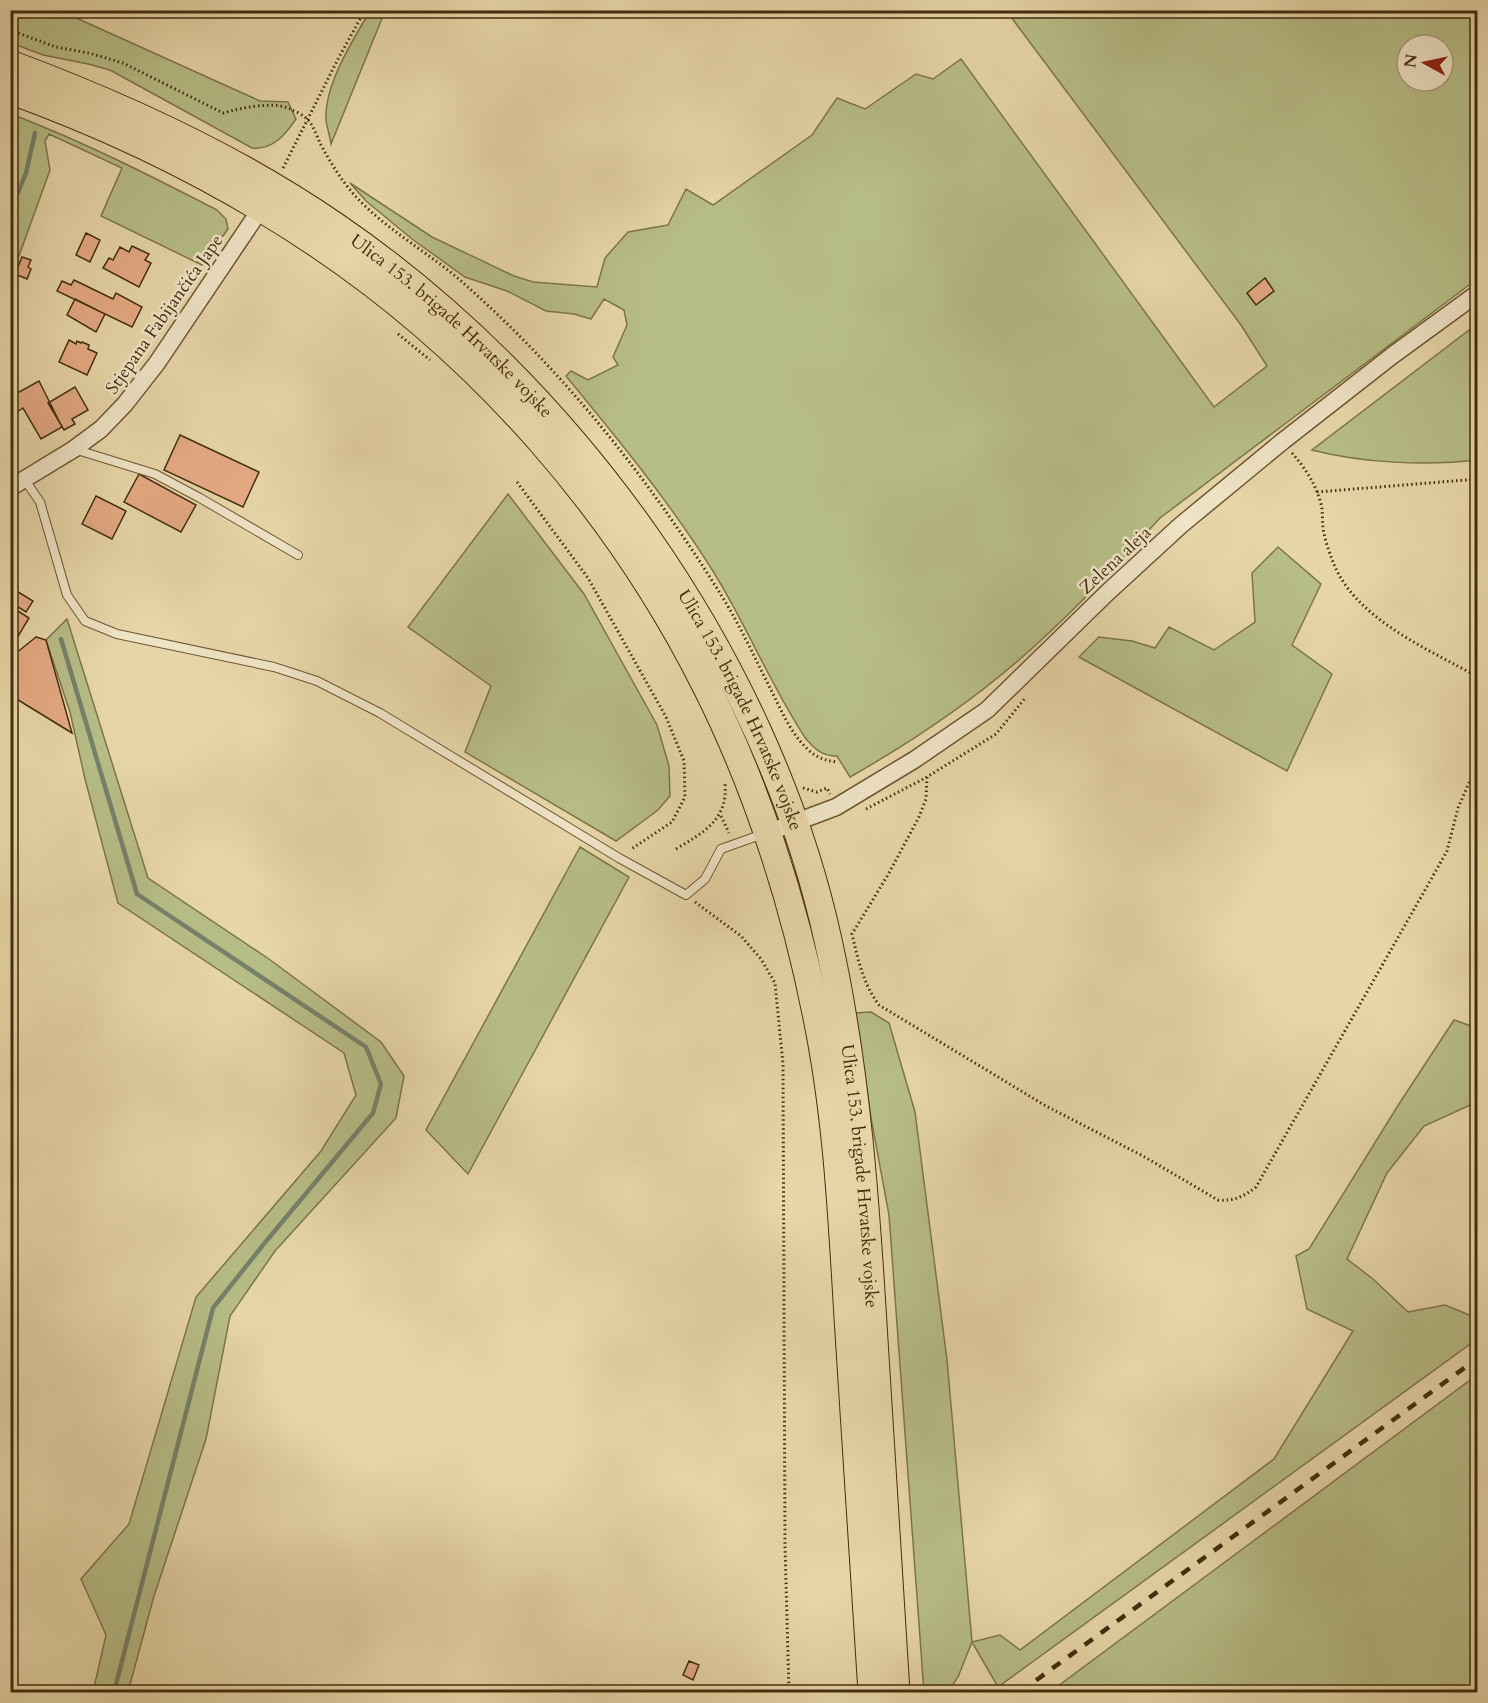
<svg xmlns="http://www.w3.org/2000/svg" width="1488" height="1703" font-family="Cardo,serif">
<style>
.green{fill:#b7bd86;stroke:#7e754a;stroke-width:1.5;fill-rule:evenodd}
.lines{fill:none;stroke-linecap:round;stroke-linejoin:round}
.stream{stroke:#76816a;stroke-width:4.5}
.building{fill:#e4aa84;stroke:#442d0e;stroke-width:1.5}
.lane-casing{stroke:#6d5734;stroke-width:10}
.street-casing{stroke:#6d5734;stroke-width:19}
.primary-casing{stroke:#442d0e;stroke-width:29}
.path{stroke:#442d0e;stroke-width:3;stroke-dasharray:1.5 3;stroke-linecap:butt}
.lane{stroke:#efe4c6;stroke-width:8}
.street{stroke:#efe4c6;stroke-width:16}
.primary{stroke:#e7d6a8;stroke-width:27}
.rail{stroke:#442d0e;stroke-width:4.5;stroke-dasharray:10 10;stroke-linecap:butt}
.labels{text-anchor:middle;stroke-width:5;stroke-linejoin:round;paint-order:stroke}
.street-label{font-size:18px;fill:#442d0e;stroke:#efe4c6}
</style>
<rect width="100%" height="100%" fill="#e7d6a8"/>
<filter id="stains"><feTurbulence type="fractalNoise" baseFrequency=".00333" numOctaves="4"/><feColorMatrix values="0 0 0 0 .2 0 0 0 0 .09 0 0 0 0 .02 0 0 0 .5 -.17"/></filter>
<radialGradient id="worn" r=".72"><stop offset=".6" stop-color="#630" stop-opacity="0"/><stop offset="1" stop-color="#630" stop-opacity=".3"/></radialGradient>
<!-- green -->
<path class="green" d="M1020,10L1477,11V279L1160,518C1121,561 1082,603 1039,642C983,694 917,739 850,777L837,756C822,756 816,750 806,739C770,685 746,623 711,568C668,500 617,438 566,376L571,371L588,380L618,365L613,357L627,325L624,310L604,299L591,319L574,314L546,311L507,291L465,277L412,239L366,201L350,183L432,237L514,276L533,282L597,287L605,258L628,232L668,225L686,189L713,205L812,135L837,98L865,109L916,74L933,79L961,59L1214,407L1267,366L1241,325L1011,17ZM1407,45H1443V81H1407Z
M10,11H61L260,101L288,102L296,119C285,135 273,150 252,148L110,70L88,64L43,55L11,43Z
M370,11H385L331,144C330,136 327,128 326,120C324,85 353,40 370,11Z
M11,114C82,141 149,175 217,210L226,219L228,229L202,265L101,216L122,168L49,134L45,141L50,170L11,278Z
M1477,324V460C1426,466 1362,463 1312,450Z
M508,494L584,594L657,725L669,766L670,796L658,810L616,841L465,752L491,686L408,627Z
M1278,547L1321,584L1292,645L1332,674L1287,771L1079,657L1099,637L1132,641L1155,648L1169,627L1214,650L1255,622L1252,573Z
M67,619L148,878L269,959L381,1042L404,1076L396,1118L275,1251L230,1316L206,1439L154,1596L128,1692H93L106,1635L81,1579L129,1524L196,1297L321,1151L356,1095L344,1053L118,903L85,779L70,712L46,640Z
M580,847L629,877L468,1174L426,1130Z
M871,1012L889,1023L915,1112L947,1360L972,1642L1000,1635L1020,1650L1274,1459L1353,1331L1307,1309L1296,1256L1309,1249L1399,1104L1454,1020L1477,1028V1102L1424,1126L1387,1173L1347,1259L1373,1279L1408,1312L1445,1305L1477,1318V1339L998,1687L972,1642L958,1677L948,1692H924L889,1215L871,1118L856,1013Z
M1477,1375V1692H1050Z"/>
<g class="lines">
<!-- stream -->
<path class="stream" d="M10,212L26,173L35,133
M61,639L137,894L366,1047L381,1084L373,1113L263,1245L213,1308L114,1692"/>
</g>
<!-- building -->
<path class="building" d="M86,233L100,240L90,262L76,255Z
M132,246L149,254L145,260L151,263L139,287L103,268L109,258L113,260L120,247L129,252Z
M22,257L31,260L28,267L31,269L27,279L15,274Z
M1265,278L1274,291L1256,305L1247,293Z
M74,280L113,299L116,293L142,307L132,327L57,291L62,281L71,285Z
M75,299L105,314L96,332L67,315Z
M69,340L76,344L77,341L81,343L82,342L89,345L88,349L97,353L87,375L59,362Z
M39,381L62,427L41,439L23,408L17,412L10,400V397Z
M75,387L88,410L72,419L75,424L64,430L48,403Z
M180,435L259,472L243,507L164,470Z
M139,474L196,505L181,532L124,502Z
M96,496L126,511L112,539L82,524Z
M10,587L33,601L26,612L10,602Z
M10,606L29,618L17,638L10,634Z
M36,637L46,640L72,733L10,695V658Z
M689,1661L699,1665L693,1680L683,1675Z"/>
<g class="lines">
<defs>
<path id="lane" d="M74,449L155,474L200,498L298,555
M25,480L40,502L67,595L85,621L117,634L274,667L317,681L380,713L619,858L686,895L705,879L721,849L763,834"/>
<path id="street" d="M10,488L74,449L101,429L125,404L157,363L266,201
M767,833L836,807L914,760L987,710L1108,592L1181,525L1283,441L1393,355L1478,293"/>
<g id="primary">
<path id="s1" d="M10,64C123,106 235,157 335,226C572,388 766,658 828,940C857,1071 866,1206 874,1340C881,1458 889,1575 896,1692"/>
<path d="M10,90C118,129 224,181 319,245C482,355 618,510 706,686C757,787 794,903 816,1013C837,1113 842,1216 848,1318C856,1443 864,1568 872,1692"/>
</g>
</defs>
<!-- lane casing -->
<use href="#lane" class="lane-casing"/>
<!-- street casing -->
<use href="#street" class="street-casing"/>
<!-- primary casing -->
<use href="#primary" class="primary-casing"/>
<!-- path -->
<path class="path" d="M10,30L56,47L89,53L123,63L223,113C241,108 276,100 292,110C297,112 305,116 308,120C314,126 317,137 321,145C333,167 346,188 365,206C394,234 430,254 461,281C566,373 653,484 726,603C742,630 755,658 769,686C781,709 791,736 812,753C820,759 828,761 838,762
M283,168L338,59L365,10
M398,334L430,360
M1292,453C1305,468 1316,484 1321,504C1323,511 1322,519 1323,527C1324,538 1329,551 1333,562C1355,619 1428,649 1478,677
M517,482L588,578L666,717L684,761L685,797L672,822L630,850
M1317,492L1478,479
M927,777L926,799L919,817L889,873L852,934C858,959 863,984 879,1005L1046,1106L1143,1156L1218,1200C1234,1201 1243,1197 1256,1187L1425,890L1447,851L1458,808L1478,762
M803,788L817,792L827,788L830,794
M866,809L927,777L996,734L1026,697
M721,816L729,833
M676,849C704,832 728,820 725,783
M695,902L741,936L761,959L775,983L783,1064L785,1546L789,1692"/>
<!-- lane -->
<use href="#lane" class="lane"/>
<!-- street -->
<use href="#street" class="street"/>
<!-- primary -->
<use href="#primary" class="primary"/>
<!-- rail -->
<path class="rail" d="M1020,1692L1478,1358"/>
</g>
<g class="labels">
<!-- street labels -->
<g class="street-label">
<text transform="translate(164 314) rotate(-55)" y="6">Stjepana Fabijančića Jape</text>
<text dy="6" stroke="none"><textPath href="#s1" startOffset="518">Ulica 153. brigade Hrvatske vojske</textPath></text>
<text transform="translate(1115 560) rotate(-43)" y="6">Zelena aleja</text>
<text dy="6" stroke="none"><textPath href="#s1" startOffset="1004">Ulica 153. brigade Hrvatske vojske</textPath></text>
<text dy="6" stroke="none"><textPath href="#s1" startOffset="1490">Ulica 153. brigade Hrvatske vojske</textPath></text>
</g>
</g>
<!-- margin -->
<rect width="1488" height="1703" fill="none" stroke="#e7d6a8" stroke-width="36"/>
<rect x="12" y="12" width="1464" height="1679" fill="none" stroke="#442d0e" stroke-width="3"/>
<rect x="18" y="18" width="1452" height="1667" fill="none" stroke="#442d0e" stroke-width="1.5"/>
<!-- north arrow -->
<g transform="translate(1425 63) rotate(278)"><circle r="28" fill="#efe4c6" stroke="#ab9b7c" stroke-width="1.5"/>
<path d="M0-4.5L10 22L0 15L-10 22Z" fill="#8f2418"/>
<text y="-9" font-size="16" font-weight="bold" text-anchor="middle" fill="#442d0e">N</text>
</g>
<rect width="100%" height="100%" filter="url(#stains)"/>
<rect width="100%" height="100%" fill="url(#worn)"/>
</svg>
